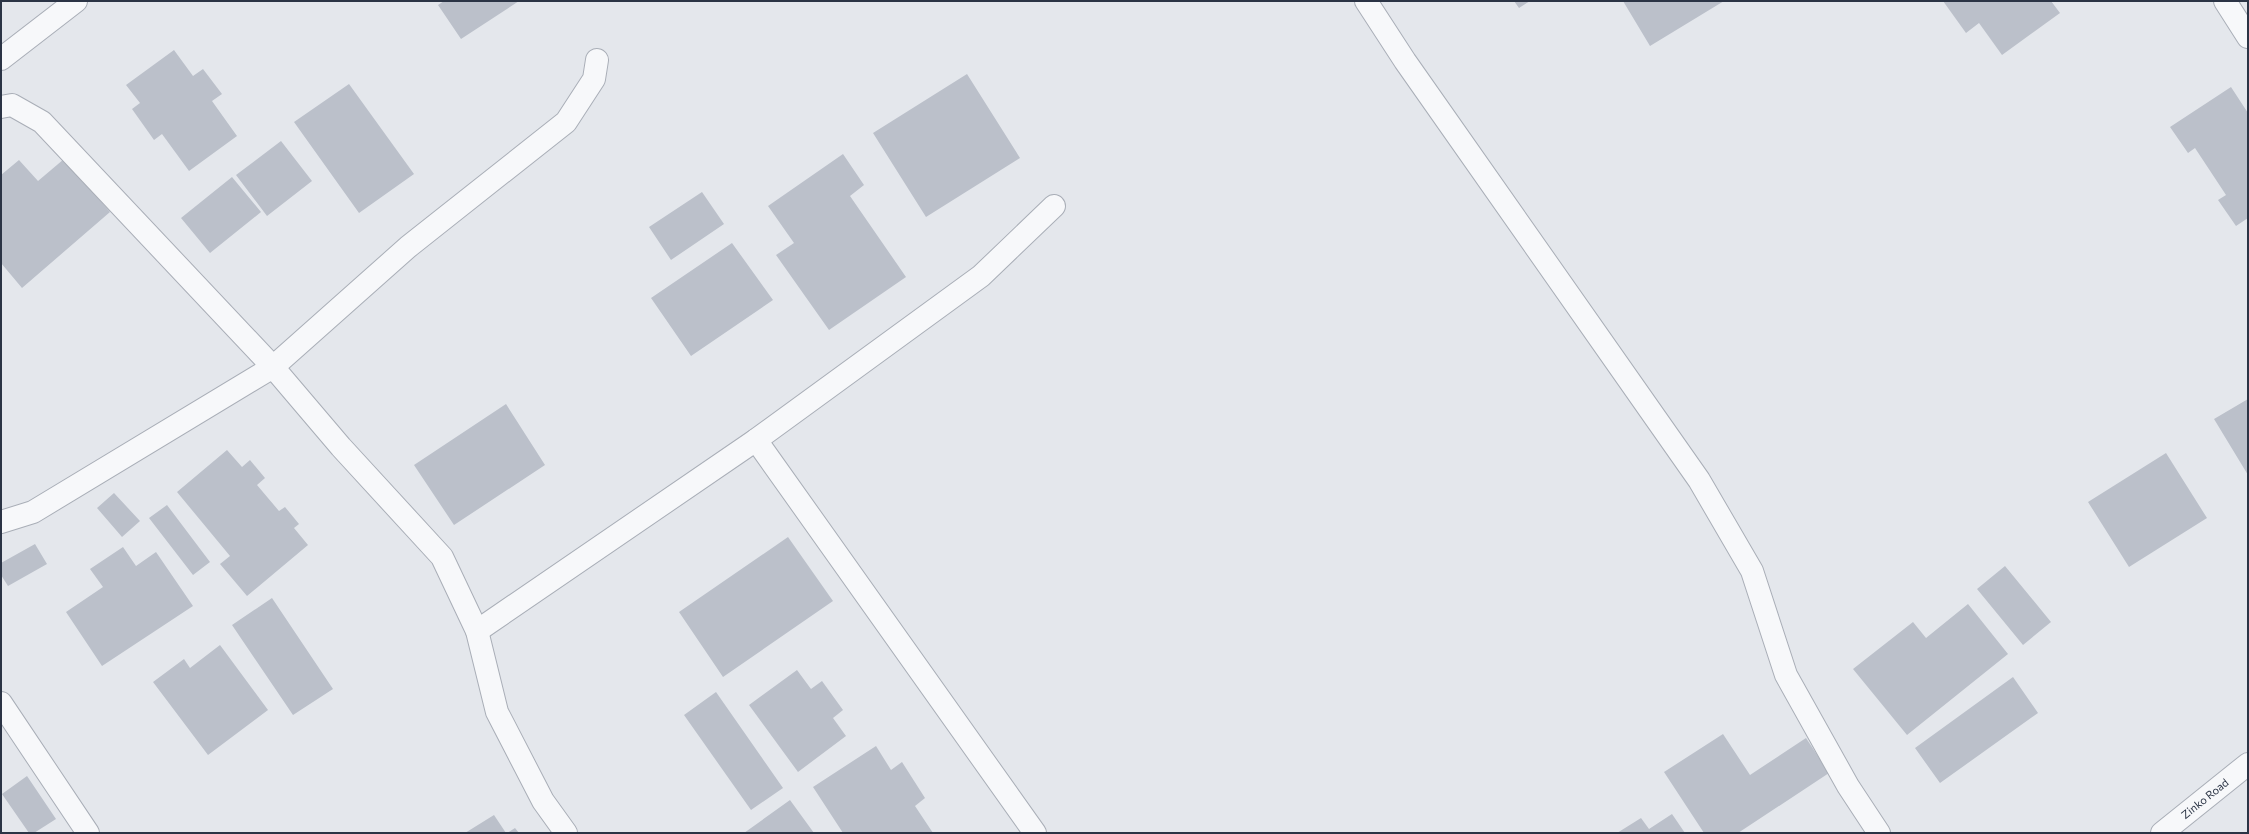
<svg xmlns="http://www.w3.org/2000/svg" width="2249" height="834" font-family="Commissioner,sans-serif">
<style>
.building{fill:#bbc0ca}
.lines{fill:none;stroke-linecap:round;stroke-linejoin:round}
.minor-casing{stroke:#a9aeb7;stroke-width:24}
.minor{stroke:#f7f8fa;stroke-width:22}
.labels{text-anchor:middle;stroke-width:3;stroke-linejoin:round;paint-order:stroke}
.street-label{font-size:11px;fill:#2b3445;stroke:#f4f6f9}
</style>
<rect width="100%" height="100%" fill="#e4e7ec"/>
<!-- building -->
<path class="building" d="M444,1H519L461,39L438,5Z
M1514,1H1530L1519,8Z
M1623,1H1724L1650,46Z
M1943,1H2051L2060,13L2002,55L1979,23L1966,33Z
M174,50L193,76L203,69L222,94L212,101L237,136L189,171L162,134L154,140L132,109L140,103L126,85Z
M967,74L1020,158L926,217L873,133Z
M349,84L414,174L359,213L294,122Z
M2231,87L2248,113V218L2236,226L2218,200L2226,195L2195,148L2188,153L2170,127Z
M281,141L312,181L267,216L236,175Z
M843,154L864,185L850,196L906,277L829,330L776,255L794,243L768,206Z
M64,159L110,212L22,288L1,263V175L19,160L38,181Z
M232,177L261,212L210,253L181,218Z
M702,192L724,224L671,260L649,227Z
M732,243L773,300L691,356L651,298Z
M2248,399V475L2214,419Z
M506,404L545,465L454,525L414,465Z
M227,450L242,467L250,460L265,478L257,485L279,511L285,507L299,524L294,528L308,545L247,596L220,564L230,556L177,492Z
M2166,453L2207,518L2129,567L2088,502Z
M114,493L140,521L122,537L97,508Z
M167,505L210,562L193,575L149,518Z
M788,537L833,601L723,677L679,612Z
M35,544L47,564L8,586L1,575V563Z
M123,547L136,566L156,552L193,606L102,666L66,612L103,587L90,569Z
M2005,566L2051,622L2023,645L1977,589Z
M272,598L333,689L293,715L232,625Z
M1968,604L2008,654L1907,735L1853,669L1913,622L1926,638Z
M220,645L268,710L208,755L153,682L184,659L190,668Z
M797,670L811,689L822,681L843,710L833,718L846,736L798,772L749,705Z
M2013,677L2038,713L1940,783L1915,748Z
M716,692L783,788L751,810L684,715Z
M1723,734L1750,775L1806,738L1829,773L1738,833H1704L1664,772Z
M876,746L891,770L902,762L925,798L915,806L933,833H843L813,787Z
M27,776L56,819L34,833H29L2,794Z
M790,800L814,833H744Z
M1672,814L1685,833H1617L1641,818L1649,829Z
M494,815L506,833H465Z
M515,828L519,833H507Z"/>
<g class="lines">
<defs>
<g id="minor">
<path d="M1366,1L1405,61L1699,480L1752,571L1786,675L1848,786L1879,833"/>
<path d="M2225,1L2248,37"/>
<path d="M1,59L76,1"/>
<path d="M1,107L12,105L42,122L273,367L341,447L442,557L477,631L497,712L543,801L566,833"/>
<path d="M756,440L1035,833"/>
<path d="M1,522L33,512L273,367L408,247L566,122L594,79L597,60"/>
<path d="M477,631L756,440L981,276L1054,206"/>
<path d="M1,703L88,833"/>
<path id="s1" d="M2162,833L2248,764"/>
</g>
</defs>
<!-- minor casing -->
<use href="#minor" class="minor-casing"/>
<!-- minor -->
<use href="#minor" class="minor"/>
</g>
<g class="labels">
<!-- street labels -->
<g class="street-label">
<text dy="4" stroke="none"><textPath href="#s1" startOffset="55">Zinko Road</textPath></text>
</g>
</g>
<!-- border -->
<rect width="2249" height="834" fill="none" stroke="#2b3445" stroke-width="4"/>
</svg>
